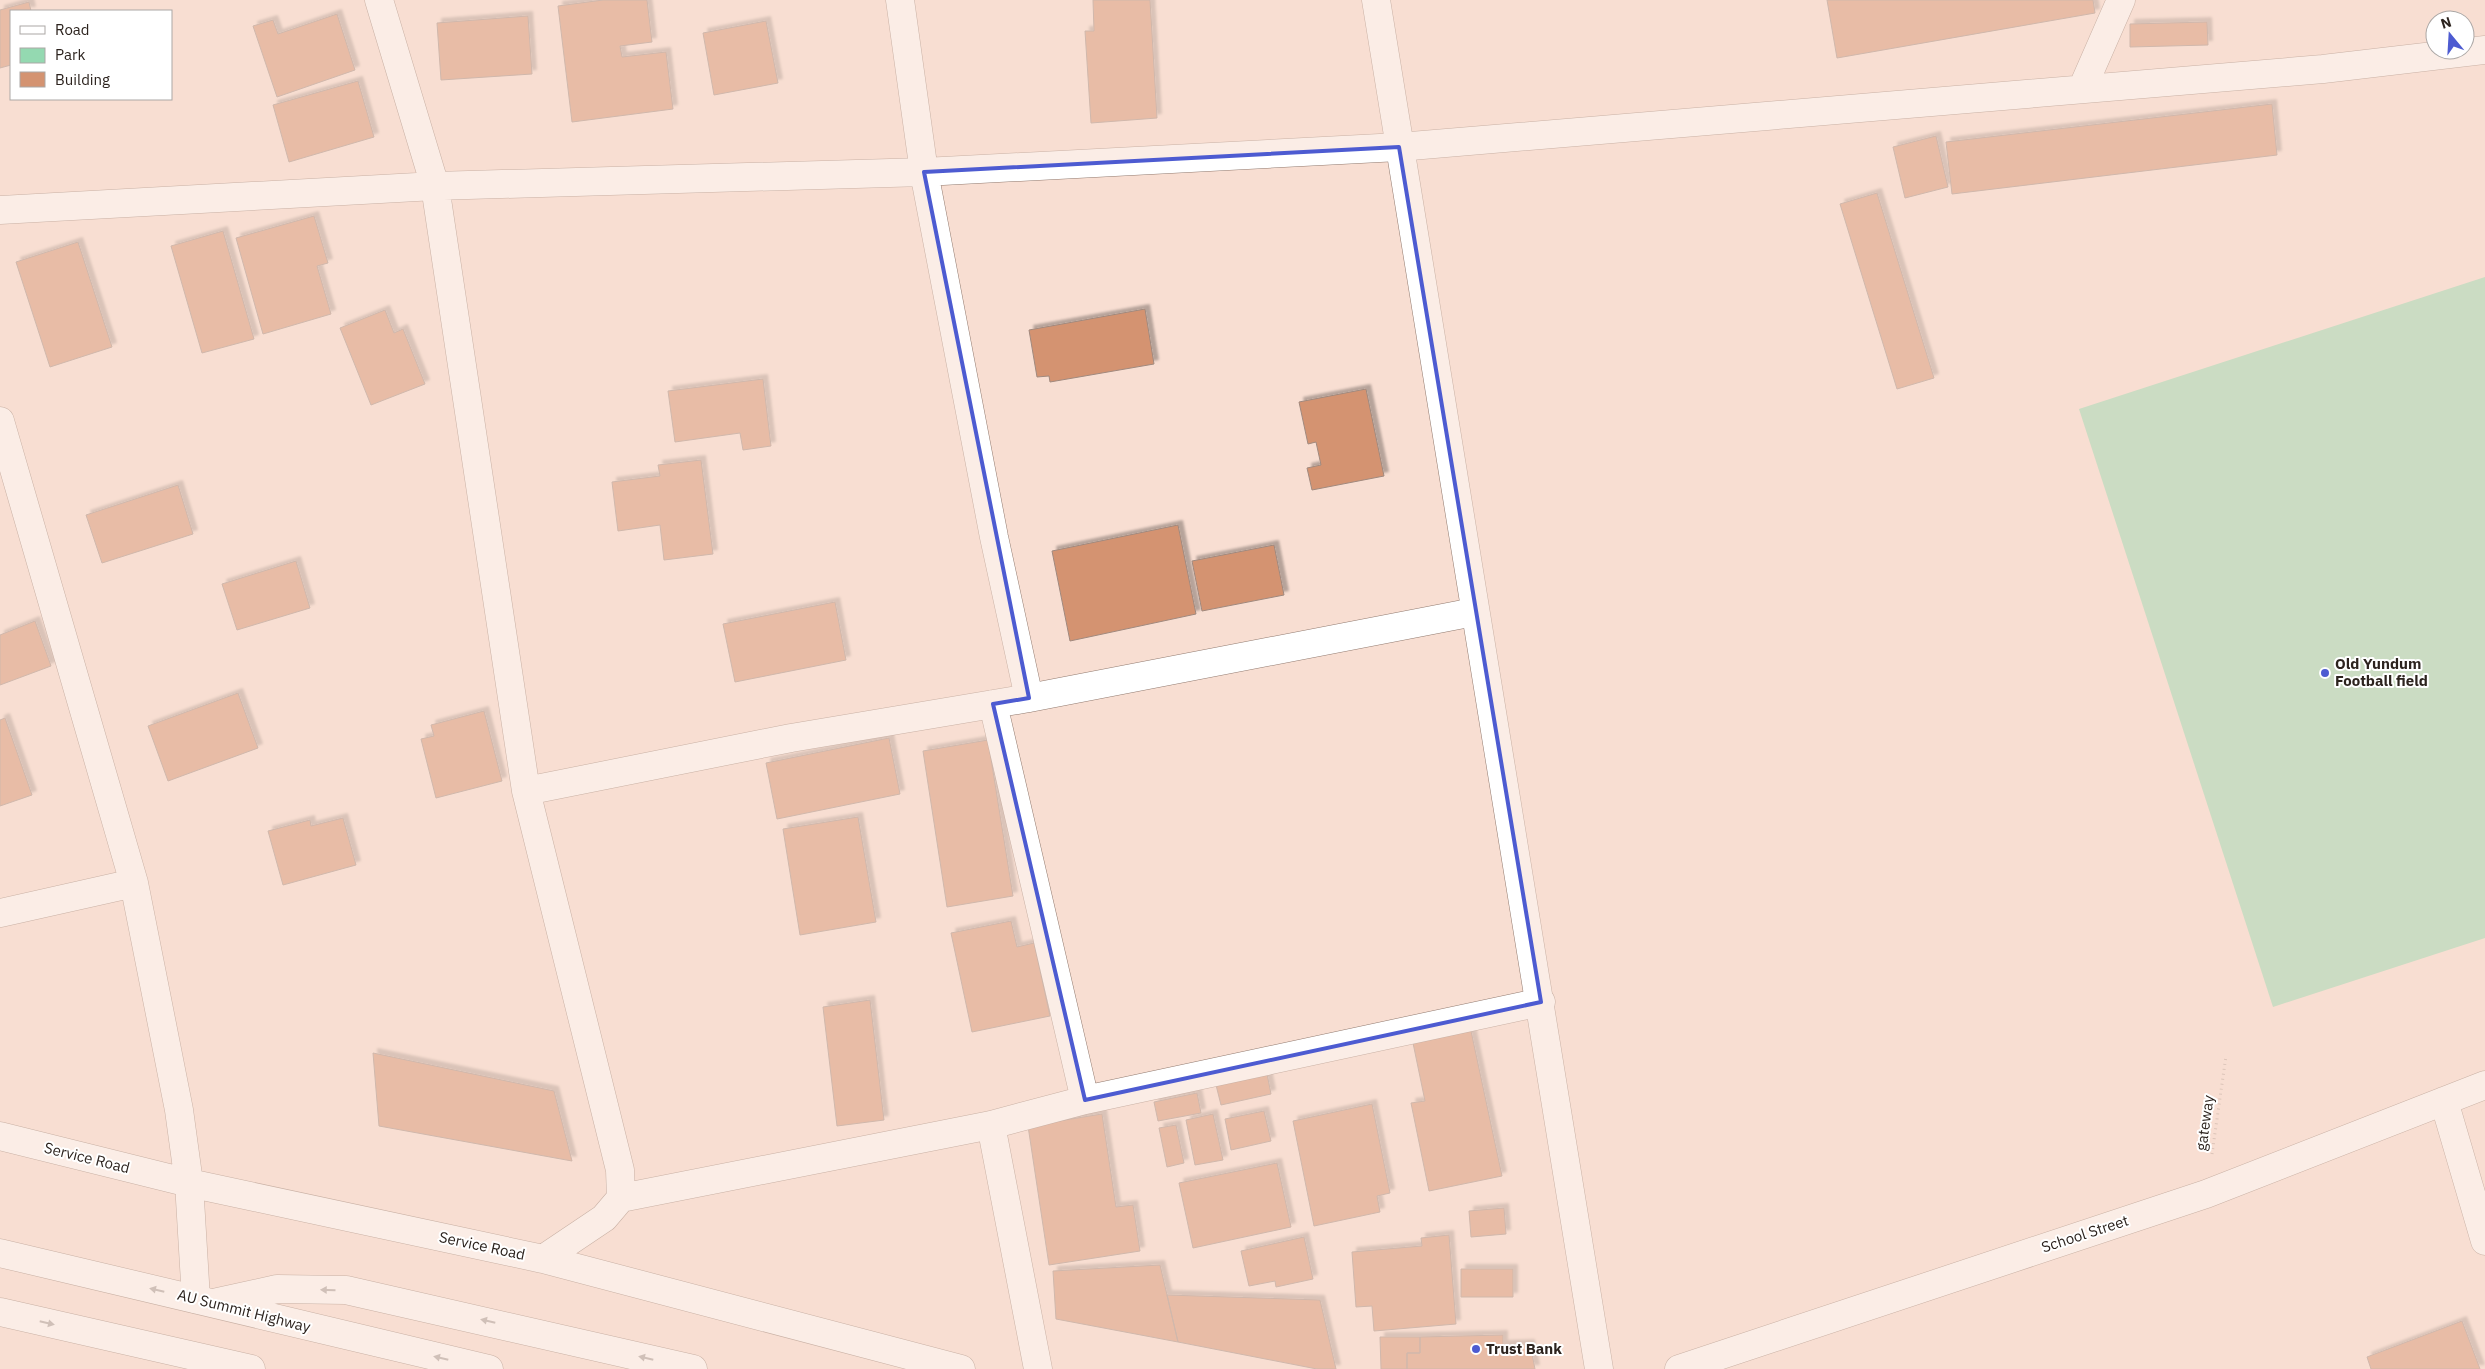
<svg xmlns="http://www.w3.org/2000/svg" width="2485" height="1369" font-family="'IBM Plex Sans',sans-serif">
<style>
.green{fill:#94d9b1}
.building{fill:#d49371;stroke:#a0897e;filter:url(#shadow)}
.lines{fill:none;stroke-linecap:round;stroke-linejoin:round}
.street-casing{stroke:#917a6f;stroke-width:29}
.secondary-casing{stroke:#917a6f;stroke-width:29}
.primary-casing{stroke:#917a6f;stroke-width:29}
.path{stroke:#baa59b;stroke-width:3;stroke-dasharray:1 4;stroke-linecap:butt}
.street{stroke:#fff;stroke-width:28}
.secondary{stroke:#fff;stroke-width:28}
.primary{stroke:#fff;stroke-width:28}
.oneway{fill:#a09c9a}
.marked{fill:none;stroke:#4d5bd1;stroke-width:4;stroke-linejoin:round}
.poi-dot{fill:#4d5bd1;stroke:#fff;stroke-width:2}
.labels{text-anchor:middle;stroke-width:4;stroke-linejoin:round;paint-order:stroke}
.poi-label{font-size:15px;font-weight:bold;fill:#2c231e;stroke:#fff;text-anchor:start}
.street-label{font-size:15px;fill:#2c231e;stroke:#fff}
</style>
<defs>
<filter id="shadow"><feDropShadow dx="4.5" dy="-4.5" stdDeviation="1" flood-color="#0004"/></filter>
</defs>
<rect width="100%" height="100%" fill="#f8ded2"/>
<!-- green -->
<path class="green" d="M2485,277V938L2273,1007L2079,409Z"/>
<!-- building -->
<path class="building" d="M603,0H647L652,42L620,46L622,57L666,52L673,109L572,122L558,6Z
M1093,0H1150L1157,118L1091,123L1085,31H1094Z
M1827,0H2093L2095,13L1837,58Z
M29,2L31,11H11V65L0,68V10Z
M337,14L355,70L277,97L253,26L273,20L278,34Z
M528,16L532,74L441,80L437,23Z
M766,21L778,83L714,95L703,33Z
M2207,22L2208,45L2130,47V24Z
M358,81L374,137L289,162L273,105Z
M2272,104L2277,155L1952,194L1946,142Z
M1936,136L1948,187L1905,198L1893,147Z
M1877,193L1934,378L1897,389L1840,204Z
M314,216L328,263L317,266L331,314L263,334L236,238Z
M223,231L254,339L202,353L171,246Z
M78,242L112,347L50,367L16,262Z
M1145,309L1154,364L1050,382L1049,376L1037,377L1029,330Z
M385,310L394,333L403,329L425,384L371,405L340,328Z
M763,379L771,446L743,450L740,433L675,442L668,391Z
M1366,389L1384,476L1312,490L1307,468L1321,465L1316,442L1308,444L1299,402Z
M701,460L713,554L664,560L660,525L618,531L612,482L660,476L658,465Z
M178,485L193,534L102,563L86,515Z
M1178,525L1196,614L1070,641L1052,551Z
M1274,545L1284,595L1202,611L1192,561Z
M296,561L310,608L237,630L222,584Z
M835,602L846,660L735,682L723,624Z
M35,621L51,666L0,685V635Z
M238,693L258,748L168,781L148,726Z
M484,711L502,781L436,798L421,739L434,736L431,725Z
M5,718L32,795L0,806V720Z
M889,738L900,794L777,819L766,763Z
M988,740L1013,896L947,907L923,751Z
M858,817L876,922L800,935L783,829Z
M343,818L356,865L283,885L268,831L310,820L311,826Z
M1011,921L1017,947L1034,943L1050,1016L972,1032L951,933Z
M870,1000L884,1120L837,1126L823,1007Z
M1471,1031L1502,1176L1429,1191L1411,1103L1425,1101L1413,1043Z
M373,1053L554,1091L572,1161L379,1126Z
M1267,1074L1271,1094L1221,1105L1216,1085Z
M1197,1093L1201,1113L1158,1121L1154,1102Z
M1372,1104L1390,1193L1377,1196L1380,1212L1314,1226L1293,1121Z
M1264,1111L1271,1141L1231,1150L1225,1119Z
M1102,1114L1116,1207L1133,1205L1140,1251L1049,1265L1028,1126Z
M1213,1114L1223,1160L1195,1165L1186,1120Z
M1176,1125L1184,1163L1167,1167L1159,1128Z
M1277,1163L1291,1227L1193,1248L1179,1183Z
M1504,1208L1506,1234L1471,1237L1469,1211Z
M1449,1235L1456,1324L1374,1331L1372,1306L1356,1307L1352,1252L1422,1246L1421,1238Z
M1304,1237L1313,1279L1276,1287L1275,1281L1249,1286L1241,1251Z
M1160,1265L1178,1342L1056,1319L1053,1271Z
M1461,1269H1513V1297H1461Z
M1167,1295L1320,1300L1336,1369H1317L1178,1342Z
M2462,1321L2480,1369H2371L2367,1357Z
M1503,1335V1345L1530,1344L1535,1369H1407V1353H1420V1337Z
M1380,1337H1420V1353H1407V1369H1381Z"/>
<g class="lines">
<defs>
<path id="street" d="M379,0L435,186L526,791L620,1170L621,1198
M900,0L924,172L994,537L1029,698
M2082,89L2121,0
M0,210L435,186L924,172L1399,147L2323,69L2485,50
M0,421L134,883L179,1110L189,1183L196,1299
M993,704L1085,1100
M526,791L791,738L1029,698L1474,612
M0,913L134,883
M2444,1101L2485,1241
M991,1125L1038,1369
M0,1136L189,1183L543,1259L961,1369
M543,1259L604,1218L621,1198L991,1125L1085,1100L1541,1002
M1679,1369L2206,1194L2485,1085"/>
<path id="secondary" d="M1376,0L1599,1369"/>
<path id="primary" d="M0,1253L489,1369
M218,1302L277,1289L346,1290L693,1369
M0,1312L251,1369"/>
</defs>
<!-- street casing -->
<use href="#street" class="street-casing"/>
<!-- secondary casing -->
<use href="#secondary" class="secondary-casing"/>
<!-- primary casing -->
<use href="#primary" class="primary-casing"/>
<!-- path -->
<path class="path" d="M2212,1154L2226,1056"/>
<!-- street -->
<use href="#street" class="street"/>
<!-- secondary -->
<use href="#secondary" class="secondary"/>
<!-- primary -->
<use href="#primary" class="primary"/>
</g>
<!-- one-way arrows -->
<defs><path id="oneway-solid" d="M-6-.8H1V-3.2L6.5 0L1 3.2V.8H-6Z" transform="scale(1.25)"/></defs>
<g class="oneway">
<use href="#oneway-solid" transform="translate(157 1290) rotate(-167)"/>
<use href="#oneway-solid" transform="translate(328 1290) rotate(-179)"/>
<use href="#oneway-solid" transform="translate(488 1321) rotate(-167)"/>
<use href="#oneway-solid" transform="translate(47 1323) rotate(13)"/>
<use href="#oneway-solid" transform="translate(441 1358) rotate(-167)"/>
<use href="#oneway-solid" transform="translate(646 1358) rotate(-167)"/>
</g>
<!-- marked area -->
<path d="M0 0H2485V1369H0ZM1399,147L1541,1002L1085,1100L993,704L1029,698L924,172Z" fill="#f8ded2" fill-opacity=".55" fill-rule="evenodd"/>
<path class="marked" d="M1399,147L1541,1002L1085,1100L993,704L1029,698L924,172Z"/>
<!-- markers -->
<g class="poi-dot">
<circle cx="2325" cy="673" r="5"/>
<circle cx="1476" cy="1349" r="5"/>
</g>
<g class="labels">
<!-- poi labels -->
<g class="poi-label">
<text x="2335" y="669">Old Yundum<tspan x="2335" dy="17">Football field</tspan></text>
<text x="1486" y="1354">Trust Bank</text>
</g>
<!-- street labels -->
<g class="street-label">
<text transform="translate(2205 1123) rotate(-82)" y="5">gateway</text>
<text transform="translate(87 1158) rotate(14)" y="5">Service Road</text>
<text transform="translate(2085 1234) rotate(-18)" y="5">School Street</text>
<text transform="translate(482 1246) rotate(12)" y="5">Service Road</text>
<text transform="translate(244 1311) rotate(14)" y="5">AU Summit Highway</text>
</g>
</g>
<!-- legend -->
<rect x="10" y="10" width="162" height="90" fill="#ffffff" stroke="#aba7a5"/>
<rect x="20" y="26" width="25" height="8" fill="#ffffff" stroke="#aba7a5"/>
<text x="55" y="35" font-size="15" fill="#2c231e">Road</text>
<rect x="20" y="48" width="25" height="15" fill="#94d9b1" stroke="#aba7a5"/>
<text x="55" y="60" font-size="15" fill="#2c231e">Park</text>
<rect x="20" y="72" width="25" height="15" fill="#d49371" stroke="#aba7a5"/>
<text x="55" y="85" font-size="15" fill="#2c231e">Building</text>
<!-- north arrow -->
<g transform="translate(2450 35) rotate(342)"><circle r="24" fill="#ffffff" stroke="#aba7a5"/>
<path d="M0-4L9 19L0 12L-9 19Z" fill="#4d5bd1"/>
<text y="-8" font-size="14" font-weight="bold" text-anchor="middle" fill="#2c231e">N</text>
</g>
</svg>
